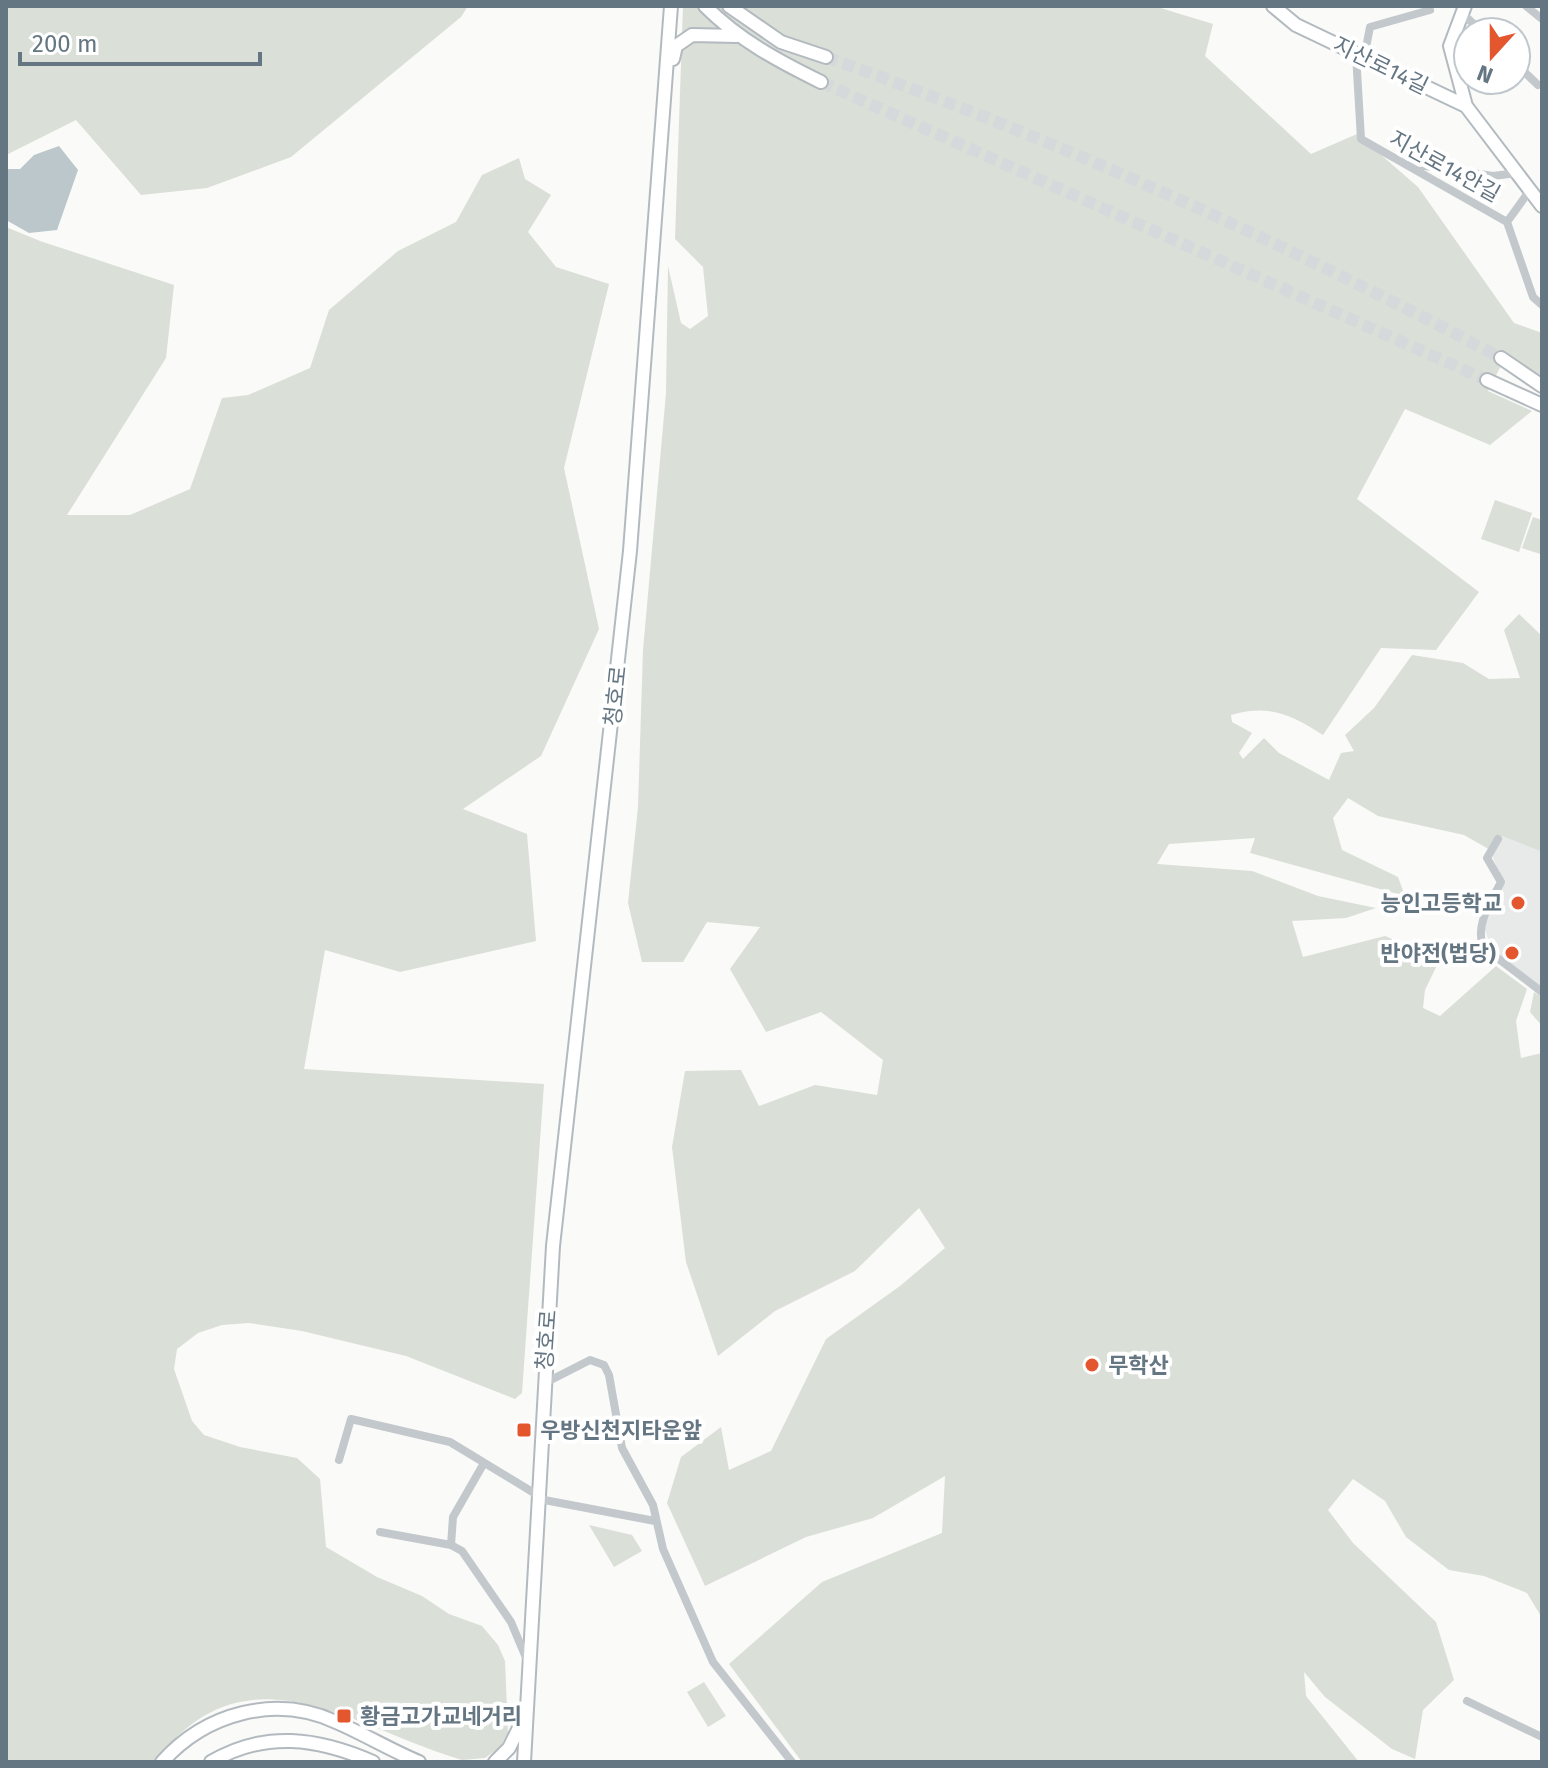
<svg xmlns="http://www.w3.org/2000/svg" width="1548" height="1768" font-family="'Fira Sans','Noto Sans KR',sans-serif">
<style>
.built{fill:#e8e9e9}
.green{fill:#dadfd7}
.water{fill:#bbc7cb}
.lines{fill:none;stroke-linecap:round;stroke-linejoin:round}
.secondary-tunnel{stroke:#d5d9db;stroke-width:12;stroke-dasharray:12 6;stroke-linecap:butt}
.secondary-casing{stroke:#b3babf;stroke-width:16}
.street{stroke:#c3c8cc;stroke-width:8}
.secondary{stroke:#fff;stroke-width:12}
.poi-dot{fill:#e4572e;stroke:#fff;stroke-width:3}
.labels{text-anchor:middle;stroke-width:8;stroke-linejoin:round;paint-order:stroke}
.street-label{font-size:22px;fill:#657683;stroke:#fff}
.poi-label{font-size:22px;font-weight:bold;fill:#657683;stroke:#fff;text-anchor:start}
</style>
<rect width="100%" height="100%" fill="#fafaf8"/>
<!-- built -->
<path class="built" d="M1502,836L1542,852V988L1491,949L1483,923L1503,883L1492,855Z"/>
<!-- green -->
<path class="green" d="M6,6H468L461,17L291,157L207,188L141,195L76,120L6,155Z
M683,6H1154L1213,24L1205,56L1311,154L1357,134L1418,187L1514,323L1542,333V379L1507,354L1488,391L1532,411L1490,445L1405,409L1357,499L1479,592L1436,650L1381,648L1323,735C1290,714 1269,704 1231,715L1232,722L1252,733L1239,753L1243,759L1264,738L1279,753L1329,780L1341,753L1354,751L1345,735L1374,708L1412,655L1463,663L1489,679L1520,678L1504,630L1519,614L1542,636V852L1502,836L1492,851L1464,835L1378,816L1348,798L1333,818L1342,850L1398,877L1405,896L1250,853L1255,838L1169,844L1157,864L1252,871L1318,896L1376,908L1346,918L1292,921L1303,957L1385,936L1440,959L1425,990L1423,1008L1440,1016L1496,966L1527,989L1516,1021L1521,1058L1542,1053V1618L1527,1593L1484,1576L1449,1570L1406,1537L1385,1501L1353,1479L1328,1510L1353,1543L1436,1622L1454,1680L1423,1710L1415,1759L1392,1749L1325,1697L1304,1672L1306,1696L1359,1762H802L729,1664L822,1582L942,1533L945,1476L873,1518L806,1537L705,1586L667,1503L681,1457L721,1427L729,1470L771,1451L826,1339L900,1286L945,1248L919,1208L855,1271L775,1311L718,1356L686,1262L672,1147L685,1071L741,1070L759,1106L815,1085L877,1095L883,1060L821,1012L766,1032L730,969L760,927L707,922L683,962H642L628,903L638,807L643,650L666,393L668,266L681,323L690,329L708,316L703,267L675,239Z
M519,158L525,179L551,195L528,232L556,267L609,284L564,468L599,629L541,756L463,809L527,834L536,941L400,972L325,950L304,1069L544,1084L522,1393L515,1399L406,1356L302,1331L249,1323L222,1325L198,1333L177,1349L174,1369L192,1421L204,1435L240,1447L297,1458L320,1479L326,1547L377,1577L422,1596L449,1614L482,1626L498,1645L505,1661L508,1733L500,1747L485,1758L462,1760C353,1728 246,1640 155,1762H6V227L40,241L174,285L166,358L67,515H130L190,489L222,398L248,395L310,368L329,310L398,251L456,222L482,175Z
M1495,500L1532,513L1519,552L1481,539Z
M1533,517L1542,520L1540,554L1522,548Z
M1534,992L1542,997V1026L1530,1012Z
M589,1525L632,1535L642,1551L614,1567Z
M704,1682L726,1716L708,1727L687,1692Z"/>
<!-- water -->
<path class="water" d="M59,146L78,170L57,230L29,233L6,220V169H20L34,155Z"/>
<g class="lines">
<!-- secondary-tunnel -->
<path class="secondary-tunnel" d="M826,57C1058,140 1284,242 1501,358
M821,82L1487,380"/>
<defs>
<path id="secondary" d="M705,6C739,40 778,61 821,82
M729,6L781,42L826,57
M1273,6L1296,25L1466,106L1542,206
M1465,6L1450,46L1466,106
M673,59L676,46L692,35L737,36
M1501,358L1542,386
M1487,380L1542,405
M162,1762C206,1713 275,1694 336,1722C364,1734 390,1750 419,1762
M211,1762C265,1730 318,1738 373,1762
M495,1762L509,1748L524,1718
M524,1762L553,1246L630,551L671,6"/>
</defs>
<!-- secondary casing -->
<use href="#secondary" class="secondary-casing"/>
<!-- street -->
<path class="street" d="M1526,6L1542,19
M1463,14L1482,32
M1356,54L1361,139L1507,222L1533,297L1542,305
M1364,58L1370,27L1430,10
M1516,64L1538,85
M1411,164L1493,176L1517,173
M1507,222L1530,190
M1498,839L1487,858L1501,882C1491,902 1475,924 1483,947L1542,992
M543,1384L590,1360L604,1365L609,1375L622,1448L653,1505L663,1549L713,1662L792,1762
M339,1460L351,1419L450,1442L539,1496
M539,1499L655,1521
M380,1532L451,1545L462,1551L511,1622L527,1660
M451,1545L453,1517L484,1463
M1467,1701L1542,1737"/>
<!-- secondary -->
<use href="#secondary" class="secondary"/>
</g>
<!-- markers -->
<g class="poi-dot">
<circle cx="1518" cy="903" r="8"/>
<circle cx="1512" cy="953" r="8"/>
<circle cx="1092" cy="1365" r="8"/>
<rect x="516" y="1422" width="16" height="16" rx="4"/>
<rect x="336" y="1708" width="16" height="16" rx="4"/>
</g>
<g class="labels">
<!-- street labels -->
<g class="street-label">
<text transform="translate(1381 65) rotate(26)" y="8">지산로14길</text>
<text transform="translate(1445 166) rotate(29)" y="8">지산로14안길</text>
<text transform="translate(615 696) rotate(-84)" y="8">청호로</text>
<text transform="translate(546 1340) rotate(-86)" y="8">청호로</text>
</g>
<!-- poi labels -->
<g class="poi-label">
<text x="1502" y="911" text-anchor="end">능인고등학교</text>
<text x="1496" y="961" text-anchor="end">반야전(법당)</text>
<text x="1108" y="1373">무학산</text>
<text x="540" y="1438">우방신천지타운앞</text>
<text x="360" y="1724">황금고가교네거리</text>
</g>
</g>
<!-- border -->
<rect width="1548" height="1768" fill="none" stroke="#657683" stroke-width="16"/>
<!-- north arrow -->
<g transform="translate(1492 56) rotate(201)"><circle r="38" fill="#ffffff" stroke="#c1c8cd" stroke-width="2"/>
<path d="M0-6L14 30L0 20L-14 30Z" fill="#e4572e"/>
<text y="-12" font-size="22" font-weight="bold" text-anchor="middle" fill="#657683">N</text>
</g>
<!-- scale -->
<path d="M20 52v12h240v-12" fill="none" stroke="#657683" stroke-width="4"/>
<text x="32" y="52" font-size="24" fill="#657683" stroke="#ffffff" stroke-width="6" paint-order="stroke">200 m</text>
</svg>
